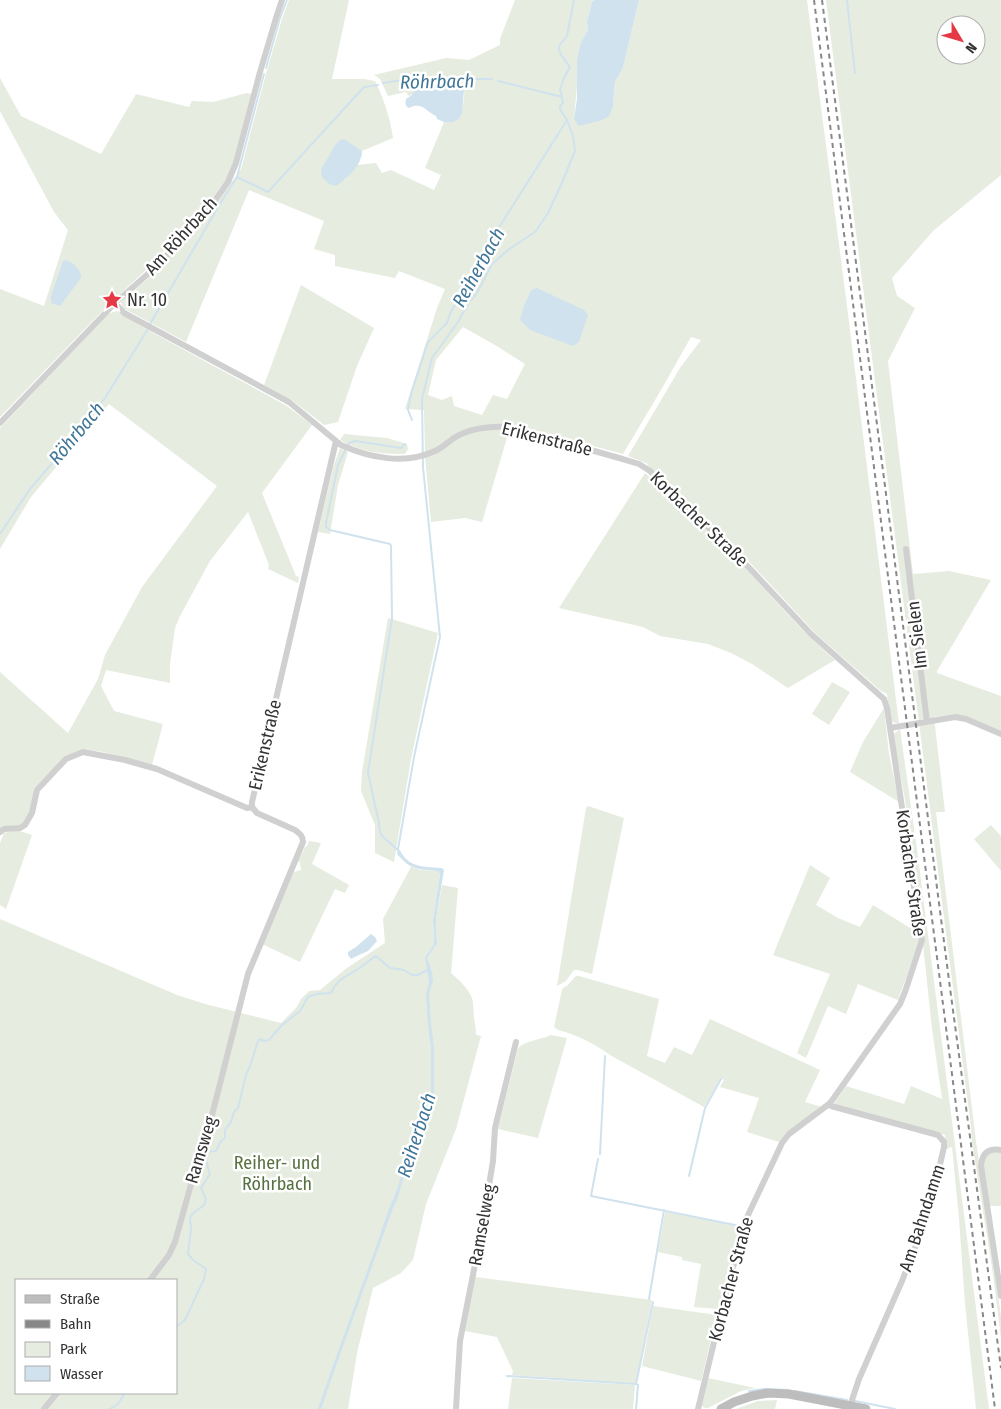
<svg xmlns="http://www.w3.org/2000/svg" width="1001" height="1409" font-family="'Fira Sans Condensed',sans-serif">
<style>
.green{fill:#e6ecdf;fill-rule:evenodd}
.water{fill:#cfe2ee}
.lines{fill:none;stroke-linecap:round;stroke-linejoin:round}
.stream{stroke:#cfe2ee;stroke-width:2}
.street{stroke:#d0d0d0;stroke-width:6}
.secondary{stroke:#bdbdbd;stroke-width:9}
.rail{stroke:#888;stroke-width:2;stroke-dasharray:5 4;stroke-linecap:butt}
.labels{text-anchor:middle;stroke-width:5;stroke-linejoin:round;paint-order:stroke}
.street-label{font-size:18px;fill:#333;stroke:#fff}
.poi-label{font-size:18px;fill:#333;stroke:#fff;text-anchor:start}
.park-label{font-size:18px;fill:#56703f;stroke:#fff}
.water-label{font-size:19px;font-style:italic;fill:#3f7597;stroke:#fff}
</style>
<rect width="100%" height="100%" fill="#fff"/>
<!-- green -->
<path class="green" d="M289,0H349L332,79H364L375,81C384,99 390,118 393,138L362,151L344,140H340L321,169L345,180L357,165L376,163L382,173L391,170L434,190L441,175L425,168L444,122C449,122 455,122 459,118C462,116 465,95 464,90C463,86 460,84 456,82L417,88L412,95L409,96L406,92L388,96L380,79L374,75L446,58L469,60L500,45V39L515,0H595L592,2L587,22L588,30L581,42L574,119L613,106L615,82L623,68L639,0H807L846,298L899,724L893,722L890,717L887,694L881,691L816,634L742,554L710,523L647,465L648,464L628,456L680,368L701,340L691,337L661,390L623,454L511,424L482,522L465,518L431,522L425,457L433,450L425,453L424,410L405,409L437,308L445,289L399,271L395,278L335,266V255L314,249L324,221L249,190L186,342L123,308L121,302L152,275L182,244L217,202L241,169L266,74L282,19ZM463,327L495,345L525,364L507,399L493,395L482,415L454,406L452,396L442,400L428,395L436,360Z
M826,0H1001V175L933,231L892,278L897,296L915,308L888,361L913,574L949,571L991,580L937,671V673L1001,696V731L971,718L954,714L934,717L945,812H936L976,1141L1001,1316V1338L992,1267L972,1142L971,1127ZM946,25H976V55H946Z
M0,78L21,116L101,154L136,94L189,107L192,101L213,102L247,93L252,94L234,162L226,180L210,201L146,270L108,305L1,416H0V289L44,306L68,230L54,212L0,111Z
M301,285L374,328L357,366L338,422L324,425L292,400L264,385Z
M116,311L157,335L287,406L312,425L262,493L296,576L299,577L298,583L268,569L269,565L248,512L210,561L180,616L175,628L170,664V683L106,670L101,686L114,711L163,724L152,765L103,752L83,749L65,758L35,789L30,812L24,823L19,826L0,830V672L68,733L98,679L105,655L142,587L217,486L109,404L31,497L0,549V428L108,314Z
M344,434L387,438L407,444L408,449L405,454C380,454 362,452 340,440Z
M340,448L348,452L338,485L330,534L318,532L334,465Z
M645,473C676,501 707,529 737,559C769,593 799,629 835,660L788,688L752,664L731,653L708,644L660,636L643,627L559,608Z
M388,618L438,633L411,759L394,862L375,853V825L361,791L362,772Z
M832,682L850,692L829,725L812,714Z
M884,708L889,754L899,802L850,772L863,742Z
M900,729L917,849L989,1409H976L965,1304L959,1218L952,1147L946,1149L945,1135L833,1105L846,1086L904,1104L911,1086L942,1099L932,1029L923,944L925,941L923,929L905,800L893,735Z
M588,806L624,818L592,974L578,970H574L566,981L557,986L586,808Z
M991,825L1001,836V871L974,839Z
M17,830L32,835L6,909L0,905V843L4,833Z
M309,841L321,843L312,864L349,885L345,893L335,889L300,962L262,944L294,872L301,870L300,862H298L305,847L307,846Z
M810,865L830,878L816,905L838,918L860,927L873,905L920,934L919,942L898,1000L858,984L846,1014L828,1006L806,1058L797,1053L830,974L773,955Z
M411,867L421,870L438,871L440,874L433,920L434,944L431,949L427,958L437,944L436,919L442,885L458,888L451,973C459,980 468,988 472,998C474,1005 473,1012 474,1018C475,1024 476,1028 476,1035L481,1036L456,1129L426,1204L413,1260L401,1273L373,1288L357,1353L348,1409H0V919L177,995L205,1004L281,1023L296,1008L301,999L309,991L320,990L347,968L385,943L383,919ZM16,1280H176V1393H16Z
M576,976H579L659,999L647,1056L665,1063L674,1047L692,1055L710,1019L820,1070L805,1102L822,1107L787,1132L779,1142L747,1132L759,1098L720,1087L724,1080L721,1078L704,1107L610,1055C598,1046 583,1038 568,1033C563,1031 558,1031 554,1027L562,990L564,987L567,986Z
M551,1035L567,1038L538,1138L498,1129L518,1048C527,1040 540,1040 551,1035Z
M994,1152L1001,1153V1206H990C988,1196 981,1167 984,1159C986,1155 990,1153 994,1152Z
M665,1212L740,1226L718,1309L694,1307L701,1264L682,1260V1257L658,1252Z
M475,1277L652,1300L636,1384L512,1375L513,1371L497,1337L465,1331Z
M653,1306L717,1315L701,1381L642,1366Z
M512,1378L635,1385L633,1409H508Z
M708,1378L755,1388L741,1391L708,1408H705L702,1406V1402Z
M777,1400L775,1409H736L758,1401Z"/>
<!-- water -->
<path class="water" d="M595,0H639L623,68L615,82L613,106L609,116L602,120L579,126L574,119L577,99V60L581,42L588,30L587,22L592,2Z
M456,82L461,84L464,90L462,113L459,119L453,122H444L437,119L436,116C427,113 423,101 409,108C405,106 405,104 406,99L412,95L416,88Z
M344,139L362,151C362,165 347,179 336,186L329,184L322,177L321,169L336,144L340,140Z
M65,260C73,262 81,269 81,278L60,306L51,303V296L63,261Z
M537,288L584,310L588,315L579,342L573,346L530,330L520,320L524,306L531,290Z
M398,849C401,852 403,856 406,859C415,868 430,867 442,868L444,870L436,919L437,944L427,958L432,972L433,980L429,994L431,1024L434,1048V1093L433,1099L429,1107L426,1122L407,1166L397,1200L393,1208C369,1275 344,1342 321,1409H318C341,1341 367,1274 390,1206L394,1198L405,1165L422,1126L426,1106L430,1098L431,1093V1048L428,1024L426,994L429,982L425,958L434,944L433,920L440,874L438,871C417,869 411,870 397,854Z
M371,934L375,937L377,941L368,951L359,955L351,959L348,955V952L356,947Z"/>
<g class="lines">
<!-- stream -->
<path class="stream" d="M847,0L855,73
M266,68L280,18L287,0
M498,81L558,96H562
M383,83L403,80L415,83L463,79H492
M237,177L268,192L364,87L378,85
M150,324L221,202L237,177L264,74
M412,420L408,410L411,394L428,342L447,323L451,311L470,283L484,251L567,120
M0,534L30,489L84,426L105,398L148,329
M398,849L414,757L440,637L423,467L422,399L432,358L458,322L469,302L477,293L492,264L508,250L535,232L548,213L561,185L575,151L573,136L567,120L561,111L560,106L563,103L560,89L564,78L570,67C565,59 559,56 559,46L567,36L574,0
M400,852L382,836L380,832L379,823L368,773L392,618L391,546L390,544L330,530L326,527V523L338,465L349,443L355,441L401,448L405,444
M600,1154L605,1056
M598,1159L591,1196L740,1226
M689,1176L705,1108L721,1079
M649,1299L664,1210
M176,1327L185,1320L204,1279L206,1269L193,1260L188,1254L191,1229L190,1218L192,1214L204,1205L206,1199L201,1188L210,1174L206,1161L207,1152L216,1151L221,1141L225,1138V1130L231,1122L234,1112L238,1108L246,1075L250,1066L258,1041L260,1039L264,1041L269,1040L282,1025L300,1011L308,997L316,994L331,993C337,979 346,977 358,969C364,965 369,961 374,957L376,956L390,968L404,970L412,975H418L429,969
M507,1376L636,1384
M749,1391L765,1389L788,1390
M795,1391L847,1400
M855,1401L895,1409
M110,1409L118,1404L125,1393
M636,1409L638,1385L636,1384L653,1302"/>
<!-- street -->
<path class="street" d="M115,303L124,313L289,402L341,445C370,458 405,465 435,451C442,448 448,442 454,438C471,427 491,426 510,427L619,458L639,464L650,471L740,558L812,635L884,699L887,708L922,940L905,992L900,1004L833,1099L829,1104L789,1134L782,1143L749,1213L745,1222L721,1313L698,1409
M0,423L115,303L149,273L179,243L213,203L228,182L236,163L260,72L276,18L282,0
M906,549L927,722
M890,728L955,717L966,719L1001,734
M0,832L4,829L20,828L25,825L32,813L37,790L66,759L83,752L125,760L157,769L247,808L252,807
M829,1104L831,1106L938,1135L944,1142V1147L938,1173L918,1240L902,1281L859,1379L850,1406
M1001,1150C988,1148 982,1153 981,1166L1001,1296
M150,1280L169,1255L175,1242L198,1159L212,1115L248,974L303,842C303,836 300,834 295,830L257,813L252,807V802L336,441
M44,1409L57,1393
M456,1409L460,1341L481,1234L493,1161L495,1128L516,1042"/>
<!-- secondary -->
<path class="secondary" d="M721,1409L734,1402L752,1396L768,1393L789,1394L866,1409"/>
<!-- rail -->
<path class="rail" d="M814,0L995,1409
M822,0L950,988L1001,1368"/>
</g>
<!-- icons -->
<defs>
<symbol id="sight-bare" viewBox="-9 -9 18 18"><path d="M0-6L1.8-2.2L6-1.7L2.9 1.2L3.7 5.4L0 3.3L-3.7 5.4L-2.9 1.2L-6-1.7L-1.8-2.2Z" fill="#e63946" stroke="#fff" stroke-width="2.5" paint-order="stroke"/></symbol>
</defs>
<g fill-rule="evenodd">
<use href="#sight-bare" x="98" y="286" width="28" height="28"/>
</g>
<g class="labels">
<!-- street labels -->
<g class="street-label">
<text transform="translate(181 236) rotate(-48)" y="6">Am Röhrbach</text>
<text transform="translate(547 439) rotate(14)" y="6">Erikenstraße</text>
<text transform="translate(699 519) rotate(44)" y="6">Korbacher Straße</text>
<text transform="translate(917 635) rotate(-97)" y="6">Im Sielen</text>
<text transform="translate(265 745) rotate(-77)" y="6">Erikenstraße</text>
<text transform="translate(911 873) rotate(82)" y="6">Korbacher Straße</text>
<text transform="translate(201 1150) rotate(-73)" y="6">Ramsweg</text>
<text transform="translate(922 1218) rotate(-72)" y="6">Am Bahndamm</text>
<text transform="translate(482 1225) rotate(-80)" y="6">Ramselweg</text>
<text transform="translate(731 1279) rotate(-75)" y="6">Korbacher Straße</text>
</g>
<!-- poi labels -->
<g class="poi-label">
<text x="127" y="306">Nr. 10</text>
</g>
<!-- park labels -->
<g class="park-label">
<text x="277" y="1169">Reiher- und<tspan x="277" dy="21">Röhrbach</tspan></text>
</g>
<!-- water labels -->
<g class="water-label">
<text transform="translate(437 81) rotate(-1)" y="7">Röhrbach</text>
<text transform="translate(478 267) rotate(-61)" y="7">Reiherbach</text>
<text transform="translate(76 433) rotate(-50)" y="7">Röhrbach</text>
<text transform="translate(416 1135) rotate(-72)" y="7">Reiherbach</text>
</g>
</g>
<!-- legend -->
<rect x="15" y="1279" width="162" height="115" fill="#ffffff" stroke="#adadad"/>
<rect x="25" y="1295" width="25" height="8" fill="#bdbdbd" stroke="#adadad"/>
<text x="60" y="1304" font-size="15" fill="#333333">Straße</text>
<rect x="25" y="1320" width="25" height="8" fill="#888888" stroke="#adadad"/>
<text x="60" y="1329" font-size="15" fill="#333333">Bahn</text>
<rect x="25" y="1342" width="25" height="15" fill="#e6ecdf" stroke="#adadad"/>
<text x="60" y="1354" font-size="15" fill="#333333">Park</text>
<rect x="25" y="1366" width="25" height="15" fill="#cfe2ee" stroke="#adadad"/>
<text x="60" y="1379" font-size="15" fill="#333333">Wasser</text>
<!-- north arrow -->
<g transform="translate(961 40) rotate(128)"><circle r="24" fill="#ffffff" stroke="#adadad"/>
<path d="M0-4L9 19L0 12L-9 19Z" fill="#e63946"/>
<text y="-8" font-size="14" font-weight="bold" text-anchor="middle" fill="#333333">N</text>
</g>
</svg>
